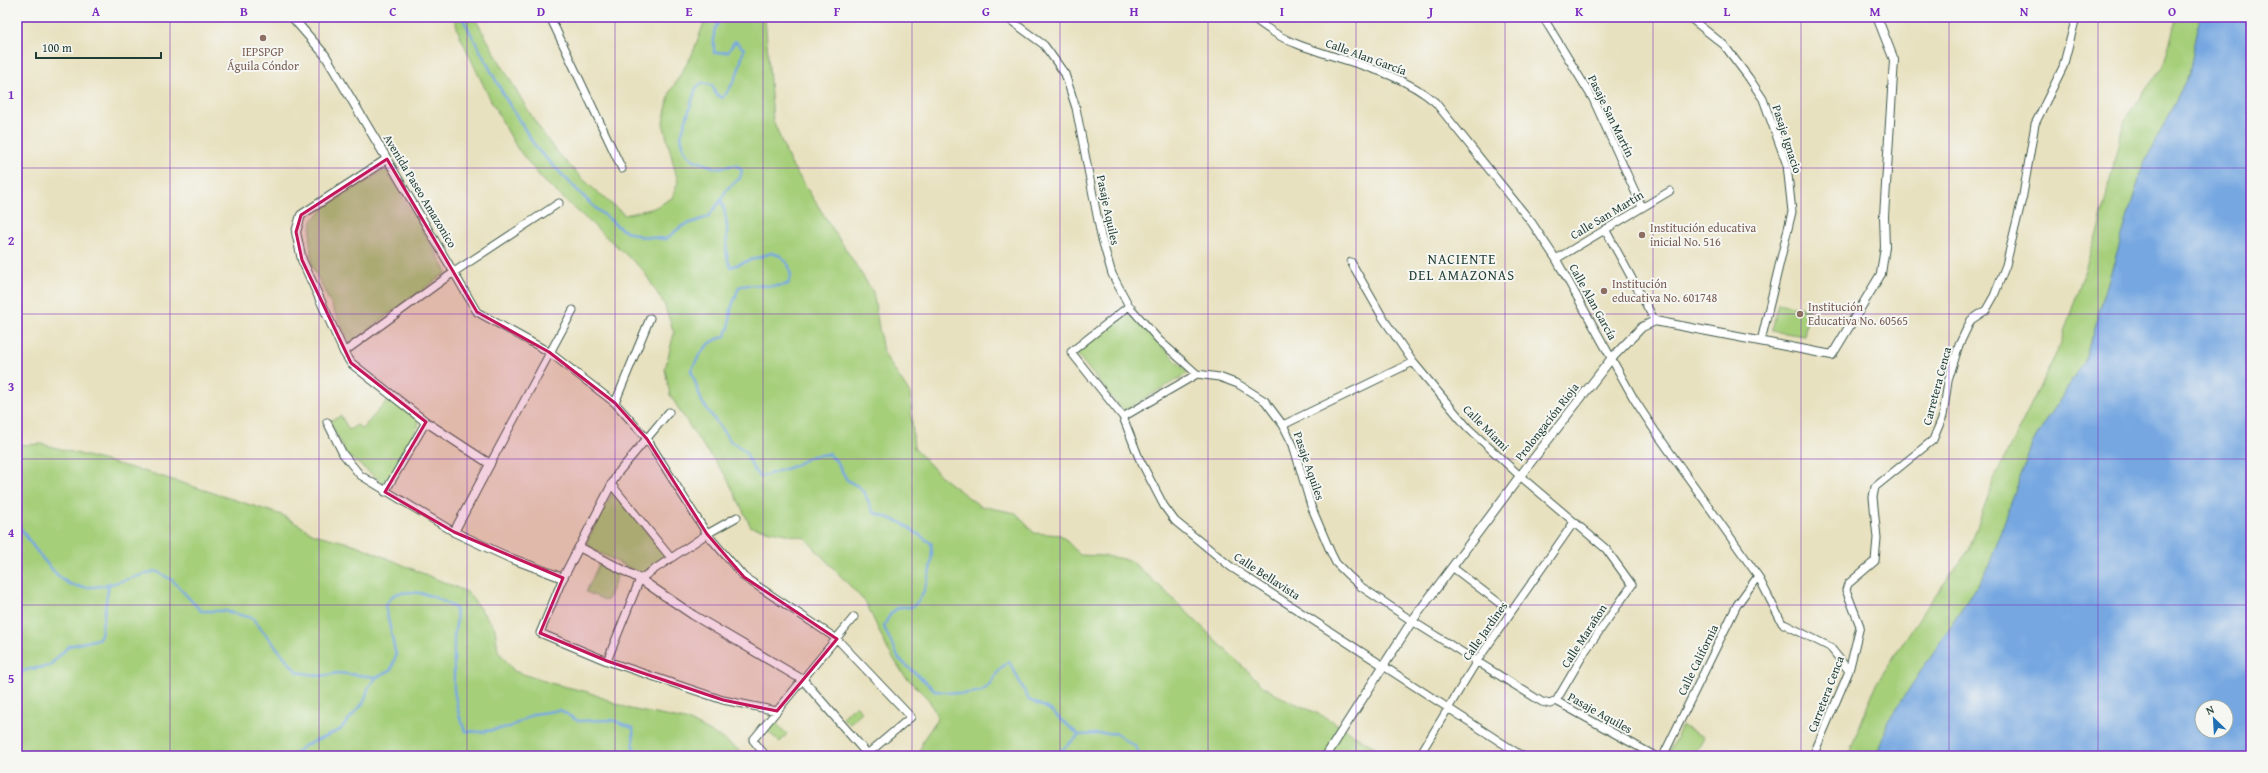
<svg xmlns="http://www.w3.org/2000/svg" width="2268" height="773" font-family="'Gentium Book Plus',serif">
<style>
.green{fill:#a6cf7a;stroke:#628657}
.water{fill:#76a7e1;stroke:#4a728a;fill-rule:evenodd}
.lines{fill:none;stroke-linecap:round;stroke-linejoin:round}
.stream{stroke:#76a7e1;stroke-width:2.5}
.minor-casing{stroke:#3d5649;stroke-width:9}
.tertiary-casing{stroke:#3d5649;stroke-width:10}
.minor{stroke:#fff;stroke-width:7}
.tertiary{stroke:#fff;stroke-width:8}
.marked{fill:#c2185b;fill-opacity:0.2;stroke:#c2185b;stroke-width:3;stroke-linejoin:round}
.grid{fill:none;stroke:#7b2cbf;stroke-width:1;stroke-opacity:0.55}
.education-dot{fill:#8d6e63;stroke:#f6f6f2;stroke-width:1.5}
.labels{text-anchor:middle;stroke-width:4;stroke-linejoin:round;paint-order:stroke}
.education-label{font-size:12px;fill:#785e54;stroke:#f6f6f2;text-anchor:start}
.street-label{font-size:12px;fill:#1f3d34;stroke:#f6f6f2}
.quarter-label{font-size:14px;letter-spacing:1px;fill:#1f3d34;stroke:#f6f6f2}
.neatline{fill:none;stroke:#7b2cbf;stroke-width:1.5}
.grid-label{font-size:13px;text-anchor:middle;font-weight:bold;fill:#7b2cbf}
</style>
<rect width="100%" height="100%" fill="#f6f6f2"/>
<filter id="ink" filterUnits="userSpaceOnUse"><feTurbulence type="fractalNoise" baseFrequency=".025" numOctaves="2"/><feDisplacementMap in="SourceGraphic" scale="8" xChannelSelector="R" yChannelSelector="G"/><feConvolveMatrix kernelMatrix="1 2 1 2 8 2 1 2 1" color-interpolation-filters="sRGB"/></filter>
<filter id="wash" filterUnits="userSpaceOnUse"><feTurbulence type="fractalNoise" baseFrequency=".012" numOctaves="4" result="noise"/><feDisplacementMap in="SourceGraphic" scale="16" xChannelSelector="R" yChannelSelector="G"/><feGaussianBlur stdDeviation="0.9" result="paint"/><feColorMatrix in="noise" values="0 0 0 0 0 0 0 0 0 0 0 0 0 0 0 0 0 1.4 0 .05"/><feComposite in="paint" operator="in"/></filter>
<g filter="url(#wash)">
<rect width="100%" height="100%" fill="#e8e1bf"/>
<!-- green -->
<path class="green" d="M454,17H474C497,56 519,98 544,135C564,164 597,193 625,215L654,208L672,198L678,182L663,123L670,92L692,55L706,17H765L773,120L790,162L873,292L883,352L910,394L914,448L944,479L980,506L1016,513L1034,533L1061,535L1080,555L1105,556L1130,560L1167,593L1263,686L1277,695L1325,717L1389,756H919L923,740L938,718L929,700L904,675L888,650L866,603L805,538L751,527L726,476L696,436L670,395L665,369L674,333L664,304L643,270L541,178L517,148L490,99L459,34Z
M2177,17H2200L2189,74L2143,166L2084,362L2032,444L1987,571L1888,721L1878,756H1848L1876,684L1925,609L1969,550L1994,479L2059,348L2099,227L2124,120L2163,66Z
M386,169L447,272L350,343L312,266L310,241L312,221L327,205Z
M1778,303L1809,309L1804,336L1772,331Z
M1128,312L1188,373L1123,411L1076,353Z
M389,399L418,420L419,424L386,485L347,455L330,421L341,416L349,430L357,425L362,429Z
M42,444L154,474L282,515L314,534L356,545L467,592L495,628L498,651L514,671L550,683L588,692L630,709L690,721L720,737L747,756H17V445Z
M613,492L666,556L641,574L590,548L587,541Z
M599,564L618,574L607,601L586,592Z
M856,705L862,712L849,724L842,717Z
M775,722L787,734L780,742L767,731Z
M1682,726L1704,737L1694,756H1667Z"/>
<!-- water -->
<path class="water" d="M2200,17H2251V756H1878L1888,721L1987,571L2032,444L2084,362L2143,166L2189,74ZM2202,707H2226V731H2202Z"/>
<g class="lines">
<!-- stream -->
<path class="stream" d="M462,17L506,99L537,149L591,204L621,229L639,236L666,239L682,226L708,217L721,200
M720,17L714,32V53L728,52L735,41L744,49C740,67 735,85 722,98L716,94L712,85L702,83L696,88L681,136L684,150L692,159L716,168L736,165L742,170L740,178L727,189L721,200C725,209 726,217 727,227C728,241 723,254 731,267L771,253L781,256L789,266L791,276L788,284C770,290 754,281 739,287L731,309L729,328L725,336C704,343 702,352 691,370L702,402L730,441L745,451L754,470L760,477L794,466L812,456L829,454L837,462L847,480L859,487L865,494L873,512L902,523L931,543C934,559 927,596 913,606C909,609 906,606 901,607C891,610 887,619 884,627L899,659L936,691L963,694L982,691L989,685L1000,669L1009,661L1029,700L1049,709L1079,735
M17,523C27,538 54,579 72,585C97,593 131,577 156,571L172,580L201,611H225L252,618L297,672L321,676L338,673L377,677L391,670L396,655L385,605L395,594C418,589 434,595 455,608L457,619L454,636V690L459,715L465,731L481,732L510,727L534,714L560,710L578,721L612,720L633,728L634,756
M17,675L26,670L49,666L69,646L98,639L101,635L109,583
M292,756L304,746L340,730L364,702L369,686L377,677
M1055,756L1079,735L1115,733L1136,747L1140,756"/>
</g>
</g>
<g filter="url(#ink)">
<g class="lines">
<defs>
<path id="minor" d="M550,17L622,169
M1006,17L1044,45L1065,74L1076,108L1101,236L1112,274L1129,306L1159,340L1197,374L1219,377L1238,384L1265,401L1283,425L1293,445L1311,506L1331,553L1336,563L1348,575L1360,586L1412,621L1542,702L1550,704L1556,701L1655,756
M1252,17C1266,28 1280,38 1297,44C1343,62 1396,69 1435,102L1532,223L1556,259L1634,399L1655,431L1758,576L1782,623L1830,647L1849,671
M1543,17L1593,99L1642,207
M1689,17L1724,45L1749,78L1763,99L1787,165L1792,212L1761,341
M387,159L477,312L549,352L615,403L647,439L707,534L744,577L837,639L911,717L865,756
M1605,229L1655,321
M1556,259L1670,191
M1351,262L1383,318L1413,362L1468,428L1520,476L1606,549L1632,585L1586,650L1556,701
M1129,306L1071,352L1123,417L1139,458L1164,506L1175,521L1231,567L1522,756
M344,352L454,272L559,203
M615,403L650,318
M1123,417L1197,374
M327,422L343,454L360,475L454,532
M1283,425L1413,362
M490,464L573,310
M611,484L671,558
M385,492L426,422
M579,547L617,474L669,412
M1452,567L1511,612
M563,578L540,633L607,661L723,700L777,711
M607,661L640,579L707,534L737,517
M766,756L753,740L854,617
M1419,756L1477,661L1574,522
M1663,756L1737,605L1758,576
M1813,756L1849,671L1860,626L1846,590L1848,584L1875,561L1877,538L1873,497L1875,487L1933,440L1943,416L1948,381L1959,345L1971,320L1986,310L1994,296L2006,265L2023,195L2035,124L2063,67L2076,17"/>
<path id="tertiary" d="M292,17L325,55L387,159L301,215L296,232L302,260L344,352L351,363L426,422L490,464L454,532L510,558L563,578L579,547L640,579L693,615L803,680L869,756
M1326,756L1412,621L1520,476L1611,359L1642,327L1655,321L1832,355L1881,274L1885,247L1884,216L1894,60L1877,17"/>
</defs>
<!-- minor casing -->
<use href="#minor" class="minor-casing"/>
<!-- tertiary casing -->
<use href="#tertiary" class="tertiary-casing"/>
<!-- minor -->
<use href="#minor" class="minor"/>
<!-- tertiary -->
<use href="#tertiary" class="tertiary"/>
</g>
</g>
<!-- marked area -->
<path class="marked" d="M387,159L477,312L549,352L615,403L647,439L707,534L744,577L837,639L777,711L723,700L607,661L540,633L563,578L454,532L385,492L426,422L351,363L302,260L296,232L301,215Z"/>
<!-- grid -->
<path class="grid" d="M170,17V756M319,17V756M467,17V756M615,17V756M763,17V756M912,17V756M1060,17V756M1208,17V756M1356,17V756M1505,17V756M1653,17V756M1801,17V756M1949,17V756M2098,17V756M17,168H2251M17,314H2251M17,459H2251M17,605H2251"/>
<!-- markers -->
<g class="education-dot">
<circle cx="263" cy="38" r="4"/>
<circle cx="1642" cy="235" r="4"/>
<circle cx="1604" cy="291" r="4"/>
<circle cx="1800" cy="314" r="4"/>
</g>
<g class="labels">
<!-- education labels -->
<g class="education-label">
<text x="263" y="56" text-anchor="middle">IEPSPGP<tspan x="263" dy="14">Águila Cóndor</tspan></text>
<text x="1650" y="232">Institución educativa<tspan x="1650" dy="14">inicial No. 516</tspan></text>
<text x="1612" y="288">Institución<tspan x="1612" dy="14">educativa No. 601748</tspan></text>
<text x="1808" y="311">Institución<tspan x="1808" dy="14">Educativa No. 60565</tspan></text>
</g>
<!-- street labels -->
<g class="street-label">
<text transform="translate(1366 57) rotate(20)" y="4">Calle Alan García</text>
<text transform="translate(1611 116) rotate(64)" y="4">Pasaje San Martín</text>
<text transform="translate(1787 139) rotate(72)" y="4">Pasaje Ignacio</text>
<text transform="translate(420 191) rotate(59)" y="4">Avenida Paseo Amazonico</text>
<text transform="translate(1108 210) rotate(78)" y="4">Pasaje Aquiles</text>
<text transform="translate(1607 215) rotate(-31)" y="4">Calle San Martín</text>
<text transform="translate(1593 302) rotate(61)" y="4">Calle Alan García</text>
<text transform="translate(1937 386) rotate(-75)" y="4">Carretera Cenca</text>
<text transform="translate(1547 422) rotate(-52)" y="4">Prolongación Rioja</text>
<text transform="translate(1486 428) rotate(45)" y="4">Calle Miami</text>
<text transform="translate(1309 466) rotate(71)" y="4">Pasaje Aquiles</text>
<text transform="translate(1267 576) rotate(33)" y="4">Calle Bellavista</text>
<text transform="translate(1485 631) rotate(-55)" y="4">Calle Jardines</text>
<text transform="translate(1584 636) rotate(-57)" y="4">Calle Marañon</text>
<text transform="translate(1698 660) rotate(-64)" y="4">Calle California</text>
<text transform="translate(1826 694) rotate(-69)" y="4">Carretera Cenca</text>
<text transform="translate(1600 713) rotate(29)" y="4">Pasaje Aquiles</text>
</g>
<!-- quarter labels -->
<g class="quarter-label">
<text x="1462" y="264">NACIENTE<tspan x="1462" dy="16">DEL AMAZONAS</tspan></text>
</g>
</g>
<!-- margin -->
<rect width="2268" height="773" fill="none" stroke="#f6f6f2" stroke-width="44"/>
<!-- north arrow -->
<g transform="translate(2214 719) rotate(335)"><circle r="19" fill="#f6f6f2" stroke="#a0aca6"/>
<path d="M0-3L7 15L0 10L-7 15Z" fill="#1f6fb2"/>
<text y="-6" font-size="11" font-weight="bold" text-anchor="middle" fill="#1f3d34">N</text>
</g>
<!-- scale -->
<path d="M36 52v6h125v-6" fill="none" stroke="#1f3d34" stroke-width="2"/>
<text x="42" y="52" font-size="12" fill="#1f3d34" stroke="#f6f6f2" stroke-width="3" paint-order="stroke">100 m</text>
<rect x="22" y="22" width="2224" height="729" class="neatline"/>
<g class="grid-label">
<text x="96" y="16">A</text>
<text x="244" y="16">B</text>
<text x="393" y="16">C</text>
<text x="541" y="16">D</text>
<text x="689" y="16">E</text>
<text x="837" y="16">F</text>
<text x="986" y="16">G</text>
<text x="1134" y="16">H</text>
<text x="1282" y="16">I</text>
<text x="1431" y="16">J</text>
<text x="1579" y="16">K</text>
<text x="1727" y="16">L</text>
<text x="1875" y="16">M</text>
<text x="2024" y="16">N</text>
<text x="2172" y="16">O</text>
<text x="11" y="99">1</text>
<text x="11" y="245">2</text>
<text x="11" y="391">3</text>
<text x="11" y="537">4</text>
<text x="11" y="683">5</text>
</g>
</svg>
